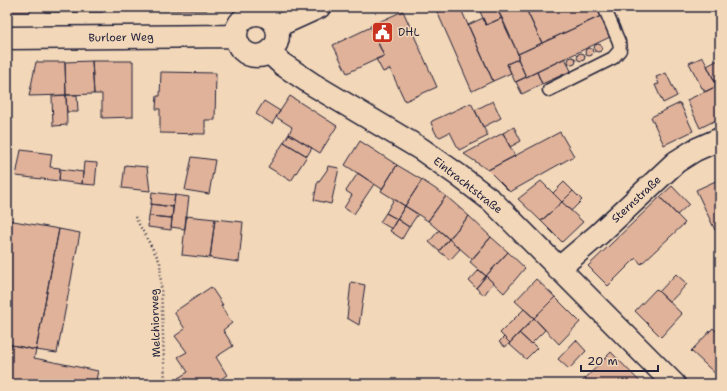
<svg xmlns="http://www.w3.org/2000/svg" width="727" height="391" font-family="'Shantell Sans',sans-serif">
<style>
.building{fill:#e0b299;stroke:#22223b}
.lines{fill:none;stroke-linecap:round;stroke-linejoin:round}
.lane-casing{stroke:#22223b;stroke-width:15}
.street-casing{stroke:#22223b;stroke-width:25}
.path{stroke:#22223b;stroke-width:2.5;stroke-dasharray:1 3;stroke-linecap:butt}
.lane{stroke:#f2d7b9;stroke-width:12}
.street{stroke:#f2d7b9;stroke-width:22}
.labels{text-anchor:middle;stroke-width:3;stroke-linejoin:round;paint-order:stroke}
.poi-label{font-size:11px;fill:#22223b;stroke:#f2d7b9;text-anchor:start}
.street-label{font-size:11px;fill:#22223b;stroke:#f2d7b9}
</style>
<rect width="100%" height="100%" fill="#f2d7b9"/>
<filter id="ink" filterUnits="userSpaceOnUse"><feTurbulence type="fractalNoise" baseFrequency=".025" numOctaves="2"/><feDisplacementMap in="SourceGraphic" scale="8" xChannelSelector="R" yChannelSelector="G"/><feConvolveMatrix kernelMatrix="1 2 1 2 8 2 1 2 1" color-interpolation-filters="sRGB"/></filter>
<g filter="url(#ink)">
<!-- building -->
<path class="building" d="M7,7H30V12H7Z
M45,7H74V12H45Z
M74,7H103V12H74Z
M125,7H207V10H125Z
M435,7H460L493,81L472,91Z
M478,7H496L502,18L486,25Z
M496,7H525L542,43L518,54Z
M525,7H597L601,16L542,43Z
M403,11L437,87L405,101L390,69L383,72L376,59L384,56L370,26Z
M601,16L610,37L526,77L518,59V54Z
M483,18L486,25L502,18L518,54V59L507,64L511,73L493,81L468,25Z
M371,27L384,56L347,73L333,45Z
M594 48a4 4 0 1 1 8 0a4 4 0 1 1-8 0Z
M585 52a4 4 0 1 1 8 0a4 4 0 1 1-8 0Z
M577 57a4 4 0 1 1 8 0a4 4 0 1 1-8 0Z
M568 61a4 4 0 1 1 8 0a4 4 0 1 1-8 0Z
M703,57L717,86L705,92L703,88H702L689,63Z
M565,58L571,71L542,84L537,72Z
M518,59L526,77L515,82L507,64Z
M720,59V85L717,86L707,66Z
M92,61L94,94L66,95L65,62Z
M92,61H133V117L102,118V94H94Z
M36,62H65L66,95L29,96Z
M161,72L216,73L215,120H205V134L160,133V109H156L157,96H160Z
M537,72L542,84L522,94L516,82Z
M666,73L677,96L663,103L655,85L659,84L656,77Z
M717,86L720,93V118L700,128L687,100Z
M66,95H77L78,112H67Z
M66,95L67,125L53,126L52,96Z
M290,96L337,126L320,153L289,134L292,127L276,117Z
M264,101L280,111L272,124L256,114Z
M493,101L501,118L483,127L475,110Z
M471,103L488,136L459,150L450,132L440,137L436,134L431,123L432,121Z
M680,103L693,131L664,145L651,117Z
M514,127L521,141L510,147L503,133Z
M560,132L574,156L510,192L488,170Z
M503,133L515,156L488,170L464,154Z
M289,134L312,148L307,156L284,142Z
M360,141L397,165L382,189L345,165Z
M284,142L307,156L291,181L268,167Z
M21,150L52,154L50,167L60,168L59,181L16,176Z
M192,157L215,160L209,194L185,190Z
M84,162L97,163L95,185L82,184Z
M125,165L147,167L150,191L122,188Z
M397,165L422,180L405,206L381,191Z
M328,166L339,168L331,204L314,200L317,184L327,170Z
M60,169L83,172L82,184L59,181Z
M358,173L374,184L354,214L344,208L352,195L346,191Z
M720,179V228L715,230L696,190Z
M422,180L446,196L428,221L405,206Z
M541,181L562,202L541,221L518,199Z
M564,182L573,191L562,202L553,193Z
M672,186L689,204L677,215L660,197Z
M573,191L582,200L571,211L562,202Z
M152,192L175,195L173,207L151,204Z
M175,195L189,197L185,229L171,227Z
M446,196L469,216L449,239L428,221Z
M660,197L685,223L641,264L636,258L608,286L588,266Z
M394,199L405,206L397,219L386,213Z
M562,202L583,222L562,242L541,221Z
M151,204L173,207L172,218L149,216Z
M405,206L418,214L409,227L397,219Z
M386,213L397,219L392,229L380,222Z
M149,216L172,218L171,230L148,227Z
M186,216L215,219L210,258L182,255Z
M469,216L491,237L472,259L449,239Z
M215,219L243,222L239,262L210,258Z
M397,219L409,227L402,239L390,231Z
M8,220L59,229L36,350L7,344Z
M59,229L80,233L57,353L36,350Z
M439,230L449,239L439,251L429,242Z
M491,237L508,252L486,276L470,262Z
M449,239L460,249L450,260L439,251Z
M508,252L525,268L504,293L486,276Z
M479,270L486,276L476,288L469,281Z
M676,274L687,284L670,302L659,292Z
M486,276L493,283L484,295L476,288Z
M536,279L555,297L534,318L515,301Z
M351,282L365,285L359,325L347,318Z
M211,287L223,305L221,306L232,323L223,330L233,346L216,357L227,375L218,381L220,384H182L178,378L188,372L178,357L187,352L175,336L185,329L174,312Z
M656,289L682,314L661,337L635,311Z
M555,297L580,322L559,344L534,318Z
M524,309L534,318L510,343L500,333Z
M534,318L545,330L531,344L519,333Z
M713,328L720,335V378L691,351Z
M519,333L531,344L532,343L537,348L526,359L509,344Z
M504,337L510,343L505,347L499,342Z
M576,340L586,351L569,369L558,359Z
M7,344L36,350L34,358L98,371L95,384H7Z
M611,352L642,384H583L581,383Z"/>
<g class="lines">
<defs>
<path id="lane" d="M549,90L613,58L620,50L619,42L604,7"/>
<path id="street" d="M236 35a21 21 0 1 1 42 0a21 21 0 1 1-42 0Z
M277,26L319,7
M7,38L235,36
M269,52L282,64L312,84L421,149L458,175L492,201L674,384
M558,269L599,234L676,162L695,150L720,139"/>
</defs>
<!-- lane casing -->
<use href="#lane" class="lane-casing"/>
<!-- street casing -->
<use href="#street" class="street-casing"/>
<!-- path -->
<path class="path" d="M135,217L160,262L165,384"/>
<!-- lane -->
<use href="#lane" class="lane"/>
<!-- street -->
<use href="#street" class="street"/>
</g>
</g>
<!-- icons -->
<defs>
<symbol id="civic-square" viewBox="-11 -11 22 22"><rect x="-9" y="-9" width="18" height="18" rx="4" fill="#c8321e" stroke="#f2d7b9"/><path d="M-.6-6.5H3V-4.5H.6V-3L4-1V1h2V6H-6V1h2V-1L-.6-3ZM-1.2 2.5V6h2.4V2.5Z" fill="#fff"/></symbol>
</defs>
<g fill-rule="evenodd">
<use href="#civic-square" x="370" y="20" width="25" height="25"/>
</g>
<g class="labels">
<!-- poi labels -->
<g class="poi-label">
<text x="398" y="36">DHL</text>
</g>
<!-- street labels -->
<g class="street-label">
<text transform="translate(121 37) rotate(-1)" y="4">Burloer Weg</text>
<text transform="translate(468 185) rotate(38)" y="4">Eintrachtstraße</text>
<text transform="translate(636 199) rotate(-43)" y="4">Sternstraße</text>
<text transform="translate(155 323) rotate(-92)" y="4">Melchiorweg</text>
</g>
</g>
<!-- margin -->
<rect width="727" height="391" fill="none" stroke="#f2d7b9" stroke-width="24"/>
<rect x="12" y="12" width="703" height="367" fill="none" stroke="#22223b" stroke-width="1.5" filter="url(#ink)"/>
<!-- scale -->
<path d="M581 365v6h77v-6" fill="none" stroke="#22223b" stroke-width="2"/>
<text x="587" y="365" font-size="12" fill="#22223b" stroke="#f2d7b9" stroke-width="3" paint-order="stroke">20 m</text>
</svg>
